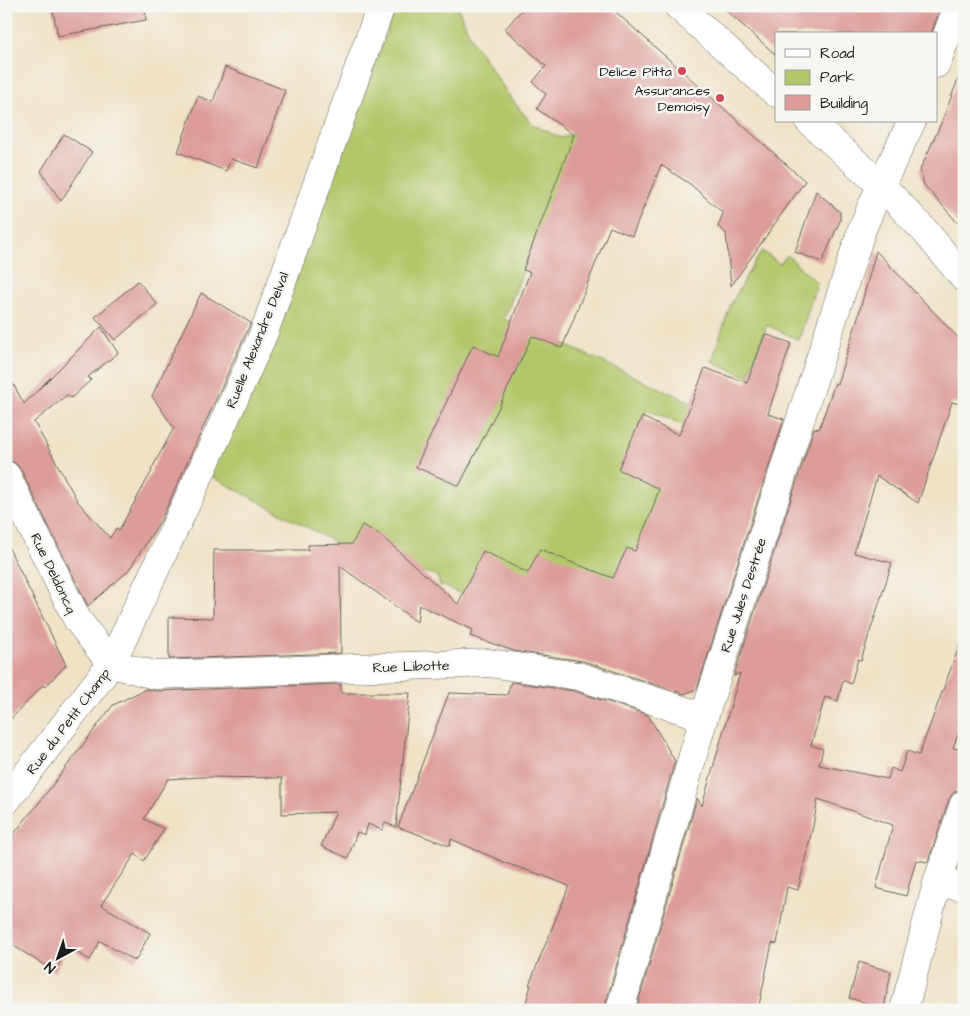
<svg xmlns="http://www.w3.org/2000/svg" width="970" height="1016" font-family="'Architects Daughter',sans-serif">
<style>
.green{fill:#b2c76b;stroke:#677244}
.building{fill:#dc9c9a}
.lines{fill:none;stroke-linecap:round;stroke-linejoin:round}
.minor-casing{stroke:#666158;stroke-width:29}
.tertiary-casing{stroke:#666158;stroke-width:29}
.secondary-casing{stroke:#666158;stroke-width:29}
.minor{stroke:#fff;stroke-width:28}
.tertiary{stroke:#fff;stroke-width:28}
.secondary{stroke:#fff;stroke-width:28}
.poi-dot{fill:#d1495b;stroke:#f6f6f2;stroke-width:2}
.labels{text-anchor:middle;stroke-width:5;stroke-linejoin:round;paint-order:stroke}
.poi-label{font-size:14px;fill:#1c1c1c;stroke:#f6f6f2;text-anchor:end}
.street-label{font-size:14px;fill:#1c1c1c;stroke:#f6f6f2}
</style>
<rect width="100%" height="100%" fill="#f6f6f2"/>
<filter id="ink" filterUnits="userSpaceOnUse"><feTurbulence type="fractalNoise" baseFrequency=".02" numOctaves="2"/><feDisplacementMap in="SourceGraphic" scale="10" xChannelSelector="R" yChannelSelector="G"/><feConvolveMatrix kernelMatrix="1 2 1 2 8 2 1 2 1" color-interpolation-filters="sRGB"/></filter>
<filter id="wash" filterUnits="userSpaceOnUse"><feTurbulence type="fractalNoise" baseFrequency=".0096" numOctaves="4" result="noise"/><feDisplacementMap in="SourceGraphic" scale="20" xChannelSelector="R" yChannelSelector="G"/><feGaussianBlur stdDeviation="1.12" result="paint"/><feColorMatrix in="noise" values="0 0 0 0 0 0 0 0 0 0 0 0 0 0 0 0 0 1.4 0 .05"/><feComposite in="paint" operator="in"/></filter>
<g filter="url(#wash)">
<rect width="100%" height="100%" fill="#efe2c6"/>
<!-- green -->
<path class="green" d="M396,6H457L473,42L510,97L532,124L561,138L578,132L504,319L563,344L715,413L706,435L648,410L639,427L663,481L636,576L485,604L440,585L437,576L423,572L417,596L329,539L209,475L271,350Z
M762,251L780,264L787,255L817,283L799,340L767,325L748,377L712,361L730,306L750,269Z"/>
<g id="blocks">
<!-- building -->
<path class="building" d="M52,6H145L146,20L58,36Z
M525,6H609L805,181L731,286L726,233L718,227L723,213L690,184L661,165L632,236L610,227L562,348L532,336L499,407L459,486L416,467L473,345L498,357L530,272L523,270L574,135L537,109L546,94L533,82L546,66L505,29Z
M721,6H941L931,34H776V55Z
M225,67L285,90L258,168L231,159L226,171L178,152L198,96L213,102Z
M962,69L964,70V230L924,185L920,170L942,121Z
M64,134L92,152L61,201L41,171Z
M816,191L840,212V221L822,262L795,252Z
M876,251L964,344V405L952,402L918,503L877,476L854,553L892,563L861,660L858,659L851,684L843,680L838,701L825,697L811,745L823,749L819,765L888,779L891,768L900,772L907,751L919,755L961,641H964V718L953,748L964,750V789H961L954,792L949,799L928,862L916,860L906,896L876,888L893,825L818,799L813,826L798,890L787,887L777,944L772,943L758,1010H636L697,798L702,806L740,673L734,676L814,428L819,429L835,383L837,384L856,324Z
M138,281L157,304L115,340L95,317Z
M201,293L251,323L248,329L161,520L128,571L88,606L20,468L14,462L6,460V371L24,404L101,327L118,353L88,377L91,380L71,398L67,395L34,422L78,502L110,538L116,528L119,530L152,471L151,470L174,428L152,396Z
M765,334L791,343L768,414L784,419L697,689L684,694L583,661L514,651L470,636L473,630L419,605L417,622L340,566L341,653L169,659V617L213,618L214,550H308V545L352,544L362,525L379,534L458,604L483,551L528,573L540,549L568,561L613,578L627,548L635,551L651,513L659,489L618,469L642,417L679,435L705,368L747,383Z
M6,542L66,665L45,687L43,685L6,724Z
M511,682L574,691L648,715L675,761L605,1006V1010H524L531,985H529L569,886L542,875L508,864L451,839L450,846L398,827L449,693L507,695Z
M341,684V693H410L396,827L385,823L382,830L368,824L365,835L357,832L348,858L321,846L336,812L282,814V778L201,777L168,779L144,819L164,829L144,861L135,854L101,905L150,933L136,960L135,959V961L100,941L90,960L68,947L55,972L6,941V844L31,812H32L113,705L146,689L156,691Z
M859,962L891,972L884,1008L849,998Z"/>
</g>
</g>
<g filter="url(#ink)">
<use href="#blocks" fill-opacity="0" stroke="#666158" stroke-width="1"/>
<g class="lines">
<defs>
<path id="minor" d="M936,64L958,6
M881,185L912,121
M6,475L77,619L111,664
M111,664L155,675L489,663L578,676L704,717
M6,801L111,664L206,461L263,335L381,6
M964,804L937,883L964,887
M904,1010L937,883"/>
<path id="tertiary" d="M620,1010L704,717L862,229L881,185"/>
<path id="secondary" d="M678,6L776,93
M809,121L881,185L924,230L964,278"/>
</defs>
<!-- minor casing -->
<use href="#minor" class="minor-casing"/>
<!-- tertiary casing -->
<use href="#tertiary" class="tertiary-casing"/>
<!-- secondary casing -->
<use href="#secondary" class="secondary-casing"/>
<!-- minor -->
<use href="#minor" class="minor"/>
<!-- tertiary -->
<use href="#tertiary" class="tertiary"/>
<!-- secondary -->
<use href="#secondary" class="secondary"/>
</g>
</g>
<!-- markers -->
<g class="poi-dot">
<circle cx="682" cy="71" r="5"/>
<circle cx="720" cy="98" r="5"/>
</g>
<g class="labels">
<!-- poi labels -->
<g class="poi-label">
<text x="672" y="76">Delice Pitta</text>
<text x="710" y="95">Assurances<tspan x="710" dy="16">Demoisy</tspan></text>
</g>
<!-- street labels -->
<g class="street-label">
<text transform="translate(257 340) rotate(-68)" y="5">Ruelle Alexandre Delval</text>
<text transform="translate(54 573) rotate(64)" y="5">Rue Deldoncq</text>
<text transform="translate(743 595) rotate(-72)" y="5">Rue Jules Destrée</text>
<text transform="translate(411 666) rotate(-2)" y="5">Rue Libotte</text>
<text transform="translate(68 721) rotate(-53)" y="5">Rue du Petit Champ</text>
</g>
</g>
<!-- margin -->
<rect width="970" height="1016" fill="none" stroke="#f6f6f2" stroke-width="25"/>
<!-- legend -->
<rect x="775" y="32" width="162" height="90" fill="#f6f6f2" stroke="#9f9f9c"/>
<rect x="785" y="49" width="25" height="8" fill="#ffffff" stroke="#9f9f9c"/>
<text x="820" y="58" font-size="15" fill="#1c1c1c">Road</text>
<rect x="785" y="70" width="25" height="15" fill="#b2c76b" stroke="#9f9f9c"/>
<text x="820" y="82" font-size="15" fill="#1c1c1c">Park</text>
<rect x="785" y="95" width="25" height="15" fill="#dc9c9a" stroke="#9f9f9c"/>
<text x="820" y="108" font-size="15" fill="#1c1c1c">Building</text>
<!-- north arrow -->
<g transform="translate(58 958) rotate(220)" stroke="#f6f6f2" stroke-width="4" paint-order="stroke">
<path d="M0-4L9 19L0 12L-9 19Z" fill="#1c1c1c"/>
<text y="-8" font-size="14" font-weight="bold" text-anchor="middle" fill="#1c1c1c">N</text>
</g>
</svg>
